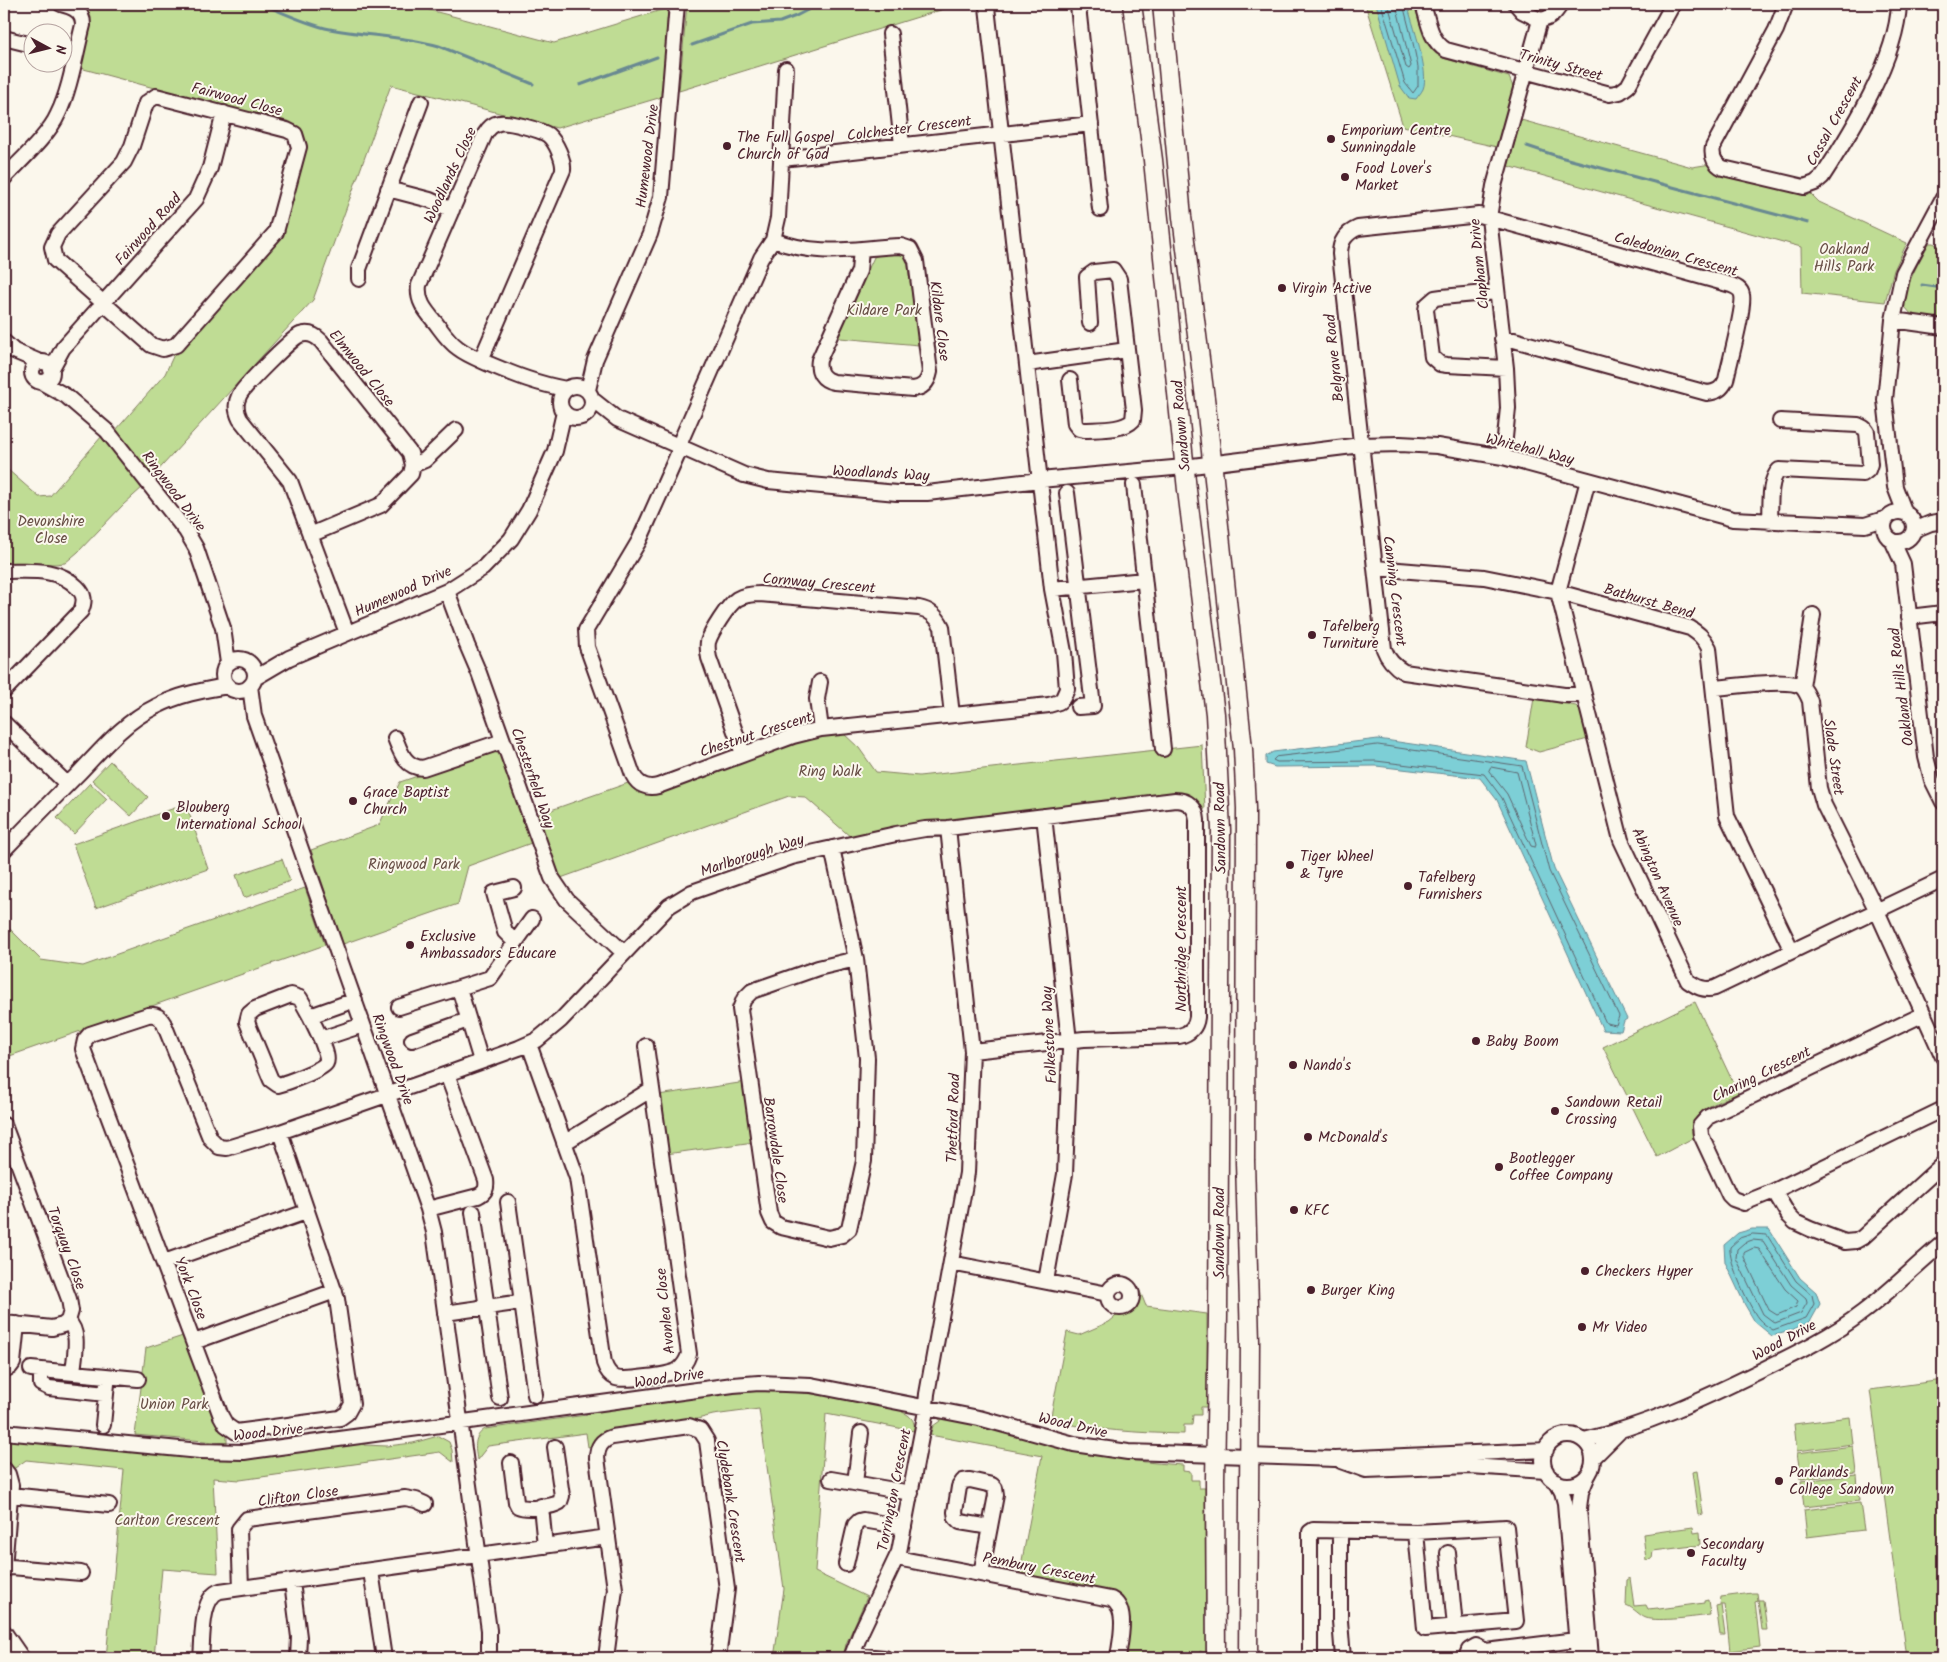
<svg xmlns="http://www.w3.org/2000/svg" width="1947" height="1662" font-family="Kalam,sans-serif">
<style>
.green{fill:#bfdc94;stroke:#847e60}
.water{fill:#7dcfd6;stroke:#698992}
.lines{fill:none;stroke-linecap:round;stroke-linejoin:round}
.shore{stroke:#5e656f;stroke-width:1}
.stream{stroke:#698992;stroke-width:3}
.minor-casing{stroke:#4a1f2b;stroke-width:18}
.major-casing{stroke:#4a1f2b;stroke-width:21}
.minor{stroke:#fbf7ec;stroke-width:14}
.major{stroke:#fbf7ec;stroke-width:18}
.poi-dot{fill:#4a1f2b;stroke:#fbf7ec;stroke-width:2}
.labels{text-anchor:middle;stroke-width:4;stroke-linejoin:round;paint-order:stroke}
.street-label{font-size:15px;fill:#4a1f2b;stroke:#fbf7ec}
.poi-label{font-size:15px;fill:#4a1f2b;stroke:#fbf7ec;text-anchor:start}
.park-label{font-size:15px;fill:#674e45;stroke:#fbf7ec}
</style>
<rect width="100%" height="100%" fill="#fbf7ec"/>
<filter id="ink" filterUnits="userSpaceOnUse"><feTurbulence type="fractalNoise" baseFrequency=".02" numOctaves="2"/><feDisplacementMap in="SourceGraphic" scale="10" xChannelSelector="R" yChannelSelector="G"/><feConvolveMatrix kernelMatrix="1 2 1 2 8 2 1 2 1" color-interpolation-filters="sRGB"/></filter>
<g filter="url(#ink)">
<!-- green -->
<path class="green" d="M82,4H407L554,43L668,8L662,97L557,128L391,85L313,300L153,476L116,430L165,374L176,350L281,233L304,149L291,125L80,68L91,25V17Z
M687,4H960L679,91Z
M1365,4H1414C1421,25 1424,46 1443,58L1509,77L1513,87L1497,147L1403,126Z
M1524,4H1552V6L1541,12Z
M1521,120L1692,167L1711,164L1719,171L1798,193L1809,192L1819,202L1907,243L1894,270L1885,302L1802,293L1801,247L1508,166Z
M1929,243H1933L1943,248V319L1912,315L1905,307C1902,289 1921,259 1929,243Z
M886,253L902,254L907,259L919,345L840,338L838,336L874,257Z
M102,436L143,487L123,505L78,552L65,563L55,564L4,563V472L7,469L39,497L50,496Z
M1534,698L1576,706L1581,711L1588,739L1539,752L1526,747Z
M843,733L859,748L876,772L919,776L1202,745L1205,809L1201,810L1179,795L923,824L852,838L805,797L789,796L558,879L534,816L631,782L634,786L806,738Z
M491,751L502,755L534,842L468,866L458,904L343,944L311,850L379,825L400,782Z
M110,761L148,797L131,816L92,780Z
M90,783L107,799L74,834L57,818Z
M186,804L208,869L96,908L73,844Z
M282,859L290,881L244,898L236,875Z
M305,888L325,945L4,1058V923L41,960L83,966Z
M1695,1002L1738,1093C1718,1103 1686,1110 1693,1138L1657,1157L1603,1047Z
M746,1082L754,1142L666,1154L658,1095Z
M1139,1289L1146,1306L1207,1314V1407H1201V1415H1193L1192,1425H1184V1434C1138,1433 1094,1430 1050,1421L1067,1332L1079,1335L1109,1322L1120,1313L1125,1312L1133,1306L1135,1301V1291Z
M186,1335L220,1427L227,1435V1443L135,1435L146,1348Z
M1943,1380V1658H1906L1870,1390Z
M757,1391C807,1390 854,1400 902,1409V1412C911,1415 916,1422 914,1431L826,1414L815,1572L867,1597L846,1644L843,1658H774L784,1589L759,1409L713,1415L588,1447L586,1433L488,1446L477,1460C475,1447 473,1437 485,1429L586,1415V1412L725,1393Z
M1850,1417L1853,1444L1797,1451L1794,1424Z
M944,1418C994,1424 1040,1443 1089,1453C1120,1460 1151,1463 1183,1465V1471L1191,1472V1480H1199V1488H1205L1206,1654L1200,1651V1658H1123L1126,1606L1120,1598L1019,1576L1042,1456L930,1435L933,1426L940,1421L939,1419Z
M438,1436L449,1442L452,1450L453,1462L440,1452L240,1480L213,1478L218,1573L162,1569L154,1658H106L124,1470L26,1460L8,1473L4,1469V1439L227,1459L256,1458L364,1443V1445L387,1446L413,1443Z
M1853,1446L1856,1473L1801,1479L1797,1453Z
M1697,1471L1703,1514L1698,1515L1692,1472Z
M1857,1475L1859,1501L1804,1507L1801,1481Z
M1860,1503L1864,1530L1807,1537L1804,1510Z
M1693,1527L1694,1533L1700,1532L1701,1545L1653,1551L1652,1559L1646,1560L1643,1534Z
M1630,1578L1634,1606L1646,1605L1648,1609L1658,1608L1659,1609L1704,1603V1601L1708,1600L1710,1615C1696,1617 1658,1622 1646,1618C1640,1616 1634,1608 1626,1605L1627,1580Z
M1752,1593H1757L1758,1600L1755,1601L1760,1647L1730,1651L1725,1605H1721L1725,1635H1720L1716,1606L1720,1605L1721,1597Z
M1758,1600H1763L1767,1630H1762Z"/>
<!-- water -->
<path class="water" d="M1376,4H1407C1412,22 1430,73 1423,89C1421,93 1418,96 1416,99L1409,98L1400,86Z
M1378,739L1526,761L1554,869L1627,1019L1624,1021L1621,1031L1603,1030L1497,800L1480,778L1376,766L1275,767L1266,764V756L1273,752Z
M1752,1229H1769L1800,1278L1816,1292L1820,1304L1810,1322L1787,1332L1772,1336L1755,1322L1745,1305L1725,1262L1724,1245L1738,1233Z"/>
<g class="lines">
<!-- shore -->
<path class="shore" d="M1381,4L1405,83L1413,93L1418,86V67L1413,43L1403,4
M1388,4L1406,67L1409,69L1411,66L1396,4
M1378,745L1522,766L1549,871L1619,1016L1616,1025L1606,1023L1502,798L1484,774L1376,761L1277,762L1273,760L1276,757Z
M1491,767L1517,772L1536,845L1535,847L1531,846L1507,794L1489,771Z
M1753,1234L1767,1235L1796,1281L1812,1295L1814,1304L1806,1318L1773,1330C1768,1327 1762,1323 1758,1318C1749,1306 1728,1261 1730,1247L1740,1238Z
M1753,1240L1763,1241L1791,1285L1806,1298L1807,1303L1801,1313L1775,1323L1763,1314L1736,1258L1737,1249L1744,1243Z
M1754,1248L1759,1249L1785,1289L1798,1301L1796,1307L1777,1315L1769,1310L1744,1257V1253Z"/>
<!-- stream -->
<path class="stream" d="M262,4C284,13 306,24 330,29C366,36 404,36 439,46L533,84
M692,45L752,24L780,22L796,16L819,4
M580,85L657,57
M1527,146L1560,157L1808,223
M1922,285L1943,288"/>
<defs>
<path id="minor" d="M1423,4C1428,20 1430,41 1446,50L1610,94L1620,92L1628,86L1673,4
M1786,4L1776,30L1713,147C1711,157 1715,164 1723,168L1804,187L1815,183L1822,177C1852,131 1897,58 1899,4
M1078,6L1100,209
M1540,20C1551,19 1555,13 1561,4
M890,34L902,145
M4,38L32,45
M786,69L778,218L773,240L761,258L682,438L677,456L639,541L586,630L587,647L633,775C638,785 647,789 658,786L793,736L821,729L1049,705L1059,702L1063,698L1067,689L1064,652L1052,589L987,7
M156,96L287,130L295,134L299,147L276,232L176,345L163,349L151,345L55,260L52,247L58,234L124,162L132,146L146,103Z
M782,159L1091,124
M4,178C20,161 49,135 58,114C70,90 76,52 83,25C83,11 73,7 61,4
M388,189L430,200L452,210
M773,240C822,258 852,248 901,246L910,249L916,261L930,372C928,382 923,388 913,389L834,382C822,380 817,371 819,360L859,271L861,250
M359,279V269L421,102
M1497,292L1442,297L1435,298L1427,305L1426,310L1432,357L1440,364L1447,365L1506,368
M1893,320L1943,327
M1502,339L1514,340L1707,393C1717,392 1722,389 1726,380C1729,364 1745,307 1742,295C1741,289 1736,287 1731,285L1479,215L1358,228C1346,233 1340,241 1340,254L1384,649C1388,660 1394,666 1404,672L1564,695H1584
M4,342L14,351L40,362
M481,360L563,170C564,160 556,142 548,135C541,130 508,121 499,123C493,124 488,129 485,134L419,285C417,301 425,310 435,322C442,331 448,341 458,348C467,355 478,359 489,364C515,375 538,384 566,389
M32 372a10 10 0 1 1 20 0a10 10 0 1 1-20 0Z
M1027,364L1127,350
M51,370L63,348L196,199L210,168L224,113
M1070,380L1075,424L1079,429L1084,430C1098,429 1123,431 1133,420L1134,410L1119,279L1113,270L1094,272L1087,277L1090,323
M41,382L66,396L107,431L186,531L196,548L223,628L228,663
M560 402a16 16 0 1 1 32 0a16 16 0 1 1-32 0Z
M588,390L595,360L650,234L661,197L677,4
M593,400L617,419L744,475L768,481L897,493H927L1040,480L1184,467L1361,445L1400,444L1437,446L1503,457L1733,519L1865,525L1887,518
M1503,457L1508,408L1506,368L1489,218L1494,186L1540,20L1522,11L1516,4
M413,465L425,460L456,430
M1588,480L1558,592L1621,840L1688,981C1697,987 1704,991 1715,988L1943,879
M1134,485L1163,749
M1067,493L1093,706L1078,707
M1884 527a15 15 0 1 1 30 0a15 15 0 1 1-30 0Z
M1905,513L1895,487L1885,400L1893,320L1903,273L1943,198
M1770,522C1771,507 1768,481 1779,470L1863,474L1868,470L1870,464L1867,432L1864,428L1858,425L1780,421
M1914,530L1931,523L1943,521
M310,535L381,505L411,474L413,465L410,453L321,341C315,335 308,332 300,335C293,337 242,388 239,396C235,404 236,411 240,419L290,481L347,633
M1892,540L1903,564L1926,757L1932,780L1943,802
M1375,568L1484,577L1558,592L1690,628C1699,634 1704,638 1709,648L1727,816L1792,951
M4,571C30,571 57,567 77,587C85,595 85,601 81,611L4,691
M1052,589L1144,580
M447,591L467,645L479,673L552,878L567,900L624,953
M1909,617L1943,613
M223 675a16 16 0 1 1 32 0a16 16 0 1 1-32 0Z
M255,678L289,658L447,591L483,568L511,539L529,510L555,451L564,412
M820,682L817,699L821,729
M250,686L254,716L428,1209L434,1232L489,1630V1658
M1802,687L1813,615
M1714,688C1732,687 1789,677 1802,687C1806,691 1808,696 1810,701L1819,788L1824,805L1877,911L1943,1057
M4,723L67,784
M395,738C401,753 405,767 423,768L503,741
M743,754L709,658C708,653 707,648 708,642C711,632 728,605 737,599C744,595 752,594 760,594L919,608C930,610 937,616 942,627L952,715
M1044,816L1070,1050L1065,1174L1046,1281
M832,848L856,959L867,1058L864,1161L849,1229L842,1235L829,1238L781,1227L773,1222L769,1213L740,1009L744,999L752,991L818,968L856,959
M4,850C28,825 53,799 78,774C102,749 124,722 155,707C178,695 202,690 228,686
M514,888L494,893L505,932L515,942
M459,988L481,1061
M355,1000L310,1016L300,998L291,995L255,1009L249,1014L247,1022L271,1080L278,1085C286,1083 322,1070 326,1063C329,1058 323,1045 321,1039L363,1025
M399,1007L490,978L532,919
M1924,1014L1708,1117L1700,1126L1701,1135L1729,1195L1733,1199L1744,1203L1774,1191L1943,1109
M310,1016L321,1039
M412,1040L468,1020
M529,1044L577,1178L604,1363C606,1369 609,1375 616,1378C625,1381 669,1375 678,1370C684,1366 687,1360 689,1354L646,1046
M4,1125L69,1299L71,1311L68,1321L63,1325L52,1328L4,1323
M280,1132L337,1299L352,1404L347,1413L340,1418L236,1432L226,1425L221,1416L83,1049L85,1040L90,1034L148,1015C157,1014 160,1017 164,1024L210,1138L219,1147L227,1148L280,1132L447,1074L519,1048L537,1040L561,1020L669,906L692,892L792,857L896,834L925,829L948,828L1175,800C1188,800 1196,807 1197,820V1017C1196,1027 1190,1034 1179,1036L1084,1039L972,1051
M564,1143L652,1089
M1774,1191L1789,1216L1795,1222L1810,1229L1845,1242L1856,1241L1863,1237L1943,1164
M508,1202L535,1395
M428,1209L478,1196C486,1192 487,1188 486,1180L447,1074
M473,1212L500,1398
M164,1262L306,1212
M951,1263L1108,1294
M1108 1296a12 12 0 1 1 24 0a12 12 0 1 1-24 0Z
M445,1313L522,1302
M68,1321C81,1333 74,1357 73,1373
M194,1342L335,1291
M31,1369L138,1379
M4,1370L10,1367L13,1363L17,1324
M41,1370V1384L49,1388L106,1394
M103,1425L107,1384
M4,1432L200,1451L244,1452L733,1385L759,1383L811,1385L979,1418L1074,1444L1128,1452L1335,1459L1546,1450
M1543 1460a25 25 0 1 1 50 0a25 25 0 1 1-50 0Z
M1584,1440C1645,1426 1703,1399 1760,1371C1795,1354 1832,1336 1863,1312C1891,1291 1916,1265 1943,1243
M1593,1458L1619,1432
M1341,1461L1366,1470L1470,1466L1546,1471
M511,1463L516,1502L518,1506C527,1510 552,1507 560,1502L562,1496L555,1447
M4,1469L8,1474L11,1485L4,1567
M1588,1475L1581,1492L1579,1508L1591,1658
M831,1479L911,1493
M1556,1481L1562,1492L1565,1503L1578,1658
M855,1483L861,1433
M10,1495L109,1505
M541,1506L545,1546
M1340,1530V1621L1343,1658
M1448,1553L1455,1627
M897,1558L1111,1599C1129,1608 1120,1641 1118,1658
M846,1564L855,1525L859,1521L863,1520L904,1527
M4,1569L11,1567L81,1573
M371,1571L384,1658
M981,1574L996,1495L995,1488L992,1485L970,1480L963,1481L959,1487L955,1512L956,1518L960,1522L990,1527
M292,1582L299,1637L298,1658
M241,1588L239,1529L247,1519L405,1498L416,1500L425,1504
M4,1632L22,1658
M1486,1651L1584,1639
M852,1655L885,1658
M201,1658C203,1641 200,1597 220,1591L608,1537
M606,1658L615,1589L597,1458C597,1447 602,1440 612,1437L689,1426L700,1430L707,1441L727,1589L718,1658
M851,1658L861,1632L899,1552L925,1416L927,1394L967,1173L972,1051L948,828
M1310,1658V1532L1313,1530L1416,1532L1506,1527L1516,1621L1425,1629L1416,1532
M1466,1658L1469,1650L1476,1646L1486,1651L1489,1658
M1563,1658L1585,1655"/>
<path id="major" d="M1132,4L1153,160L1187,490L1215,714L1221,830L1218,1316L1215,1479L1216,1658
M1162,4L1182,217L1207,414L1243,749L1246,808L1245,1161L1250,1341L1248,1658"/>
</defs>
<!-- minor casing -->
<use href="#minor" class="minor-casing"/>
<!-- major casing -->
<use href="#major" class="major-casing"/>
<!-- minor -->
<use href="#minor" class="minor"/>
<!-- major -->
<use href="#major" class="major"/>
</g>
</g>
<!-- markers -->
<g class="poi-dot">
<circle cx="1331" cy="139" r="5"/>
<circle cx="727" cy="146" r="5"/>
<circle cx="1345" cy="177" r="5"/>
<circle cx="1282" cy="288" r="5"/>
<circle cx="1312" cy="635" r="5"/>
<circle cx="353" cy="801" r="5"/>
<circle cx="166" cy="816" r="5"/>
<circle cx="1290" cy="865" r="5"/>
<circle cx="1408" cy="886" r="5"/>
<circle cx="410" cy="945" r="5"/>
<circle cx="1476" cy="1041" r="5"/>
<circle cx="1293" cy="1065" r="5"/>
<circle cx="1555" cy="1111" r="5"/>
<circle cx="1308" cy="1137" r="5"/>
<circle cx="1499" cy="1167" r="5"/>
<circle cx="1294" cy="1210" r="5"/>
<circle cx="1585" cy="1271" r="5"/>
<circle cx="1311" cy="1290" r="5"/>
<circle cx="1582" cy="1327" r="5"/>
<circle cx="1779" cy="1481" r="5"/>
<circle cx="1691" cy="1553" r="5"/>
</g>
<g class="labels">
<!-- street labels -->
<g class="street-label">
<text transform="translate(1561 65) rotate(15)" y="5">Trinity Street</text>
<text transform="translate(237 99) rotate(15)" y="5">Fairwood Close</text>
<text transform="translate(1834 121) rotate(-61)" y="5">Cossal Crescent</text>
<text transform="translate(909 128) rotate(-7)" y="5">Colchester Crescent</text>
<text transform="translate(647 156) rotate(-83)" y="5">Humewood Drive</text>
<text transform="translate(450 175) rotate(-65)" y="5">Woodlands Close</text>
<text transform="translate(148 229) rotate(-48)" y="5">Fairwood Road</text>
<text transform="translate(1676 254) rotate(16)" y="5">Caledonian Crescent</text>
<text transform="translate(1479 264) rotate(-96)" y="5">Clapham Drive</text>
<text transform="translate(940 321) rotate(83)" y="5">Kildare Close</text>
<text transform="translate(1334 358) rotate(-96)" y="5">Belgrave Road</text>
<text transform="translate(362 368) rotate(51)" y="5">Elmwood Close</text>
<text transform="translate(1181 426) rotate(-95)" y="5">Sandown Road</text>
<text transform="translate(1530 449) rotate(14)" y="5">Whitehall Way</text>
<text transform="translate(881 473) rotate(3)" y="5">Woodlands Way</text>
<text transform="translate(174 491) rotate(53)" y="5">Ringwood Drive</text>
<text transform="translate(819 583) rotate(5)" y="5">Cornway Crescent</text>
<text transform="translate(403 591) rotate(-24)" y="5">Humewood Drive</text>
<text transform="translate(1395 591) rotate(83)" y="5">Canning Crescent</text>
<text transform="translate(1649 601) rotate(16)" y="5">Bathurst Bend</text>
<text transform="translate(1901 687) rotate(-97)" y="5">Oakland Hills Road</text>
<text transform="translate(756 734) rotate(-18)" y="5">Chestnut Crescent</text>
<text transform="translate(1834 757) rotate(82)" y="5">Slade Street</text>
<text transform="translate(533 778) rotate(71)" y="5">Chesterfield Way</text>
<text transform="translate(1220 828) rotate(-91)" y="5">Sandown Road</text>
<text transform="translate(752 855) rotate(-18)" y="5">Marlborough Way</text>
<text transform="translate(1658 877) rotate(66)" y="5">Abington Avenue</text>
<text transform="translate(1181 949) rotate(-90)" y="5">Northridge Crescent</text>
<text transform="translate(1049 1035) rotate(-93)" y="5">Folkestone Way</text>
<text transform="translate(393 1059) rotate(70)" y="5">Ringwood Drive</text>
<text transform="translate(1761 1074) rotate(-26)" y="5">Charing Crescent</text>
<text transform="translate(953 1118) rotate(-88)" y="5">Thetford Road</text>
<text transform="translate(776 1150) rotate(82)" y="5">Barrowdale Close</text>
<text transform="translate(1219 1233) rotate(-90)" y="5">Sandown Road</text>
<text transform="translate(67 1248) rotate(70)" y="5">Torquay Close</text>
<text transform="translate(191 1288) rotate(69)" y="5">York Close</text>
<text transform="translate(665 1311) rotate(-96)" y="5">Avonlea Close</text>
<text transform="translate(1784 1340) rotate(-28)" y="5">Wood Drive</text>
<text transform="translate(669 1378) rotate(-8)" y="5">Wood Drive</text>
<text transform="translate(1073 1425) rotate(13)" y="5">Wood Drive</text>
<text transform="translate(268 1432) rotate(-6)" y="5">Wood Drive</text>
<text transform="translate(894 1490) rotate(-79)" y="5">Torrington Crescent</text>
<text transform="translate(298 1496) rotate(-8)" y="5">Clifton Close</text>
<text transform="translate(731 1501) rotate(81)" y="5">Clydebank Crescent</text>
<text transform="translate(1039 1568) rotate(11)" y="5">Pembury Crescent</text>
</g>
<!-- poi labels -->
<g class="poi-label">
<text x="1341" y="135">Emporium Centre<tspan x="1341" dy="17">Sunningdale</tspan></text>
<text x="737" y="142">The Full Gospel<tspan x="737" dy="17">Church of God</tspan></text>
<text x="1355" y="173">Food Lover's<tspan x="1355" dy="17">Market</tspan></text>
<text x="1292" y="293">Virgin Active</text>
<text x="1322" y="631">Tafelberg<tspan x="1322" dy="17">Turniture</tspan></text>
<text x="363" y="797">Grace Baptist<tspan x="363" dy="17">Church</tspan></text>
<text x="176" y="812">Blouberg<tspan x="176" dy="17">International School</tspan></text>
<text x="1300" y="861">Tiger Wheel<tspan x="1300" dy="17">&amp; Tyre</tspan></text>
<text x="1418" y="882">Tafelberg<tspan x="1418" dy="17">Furnishers</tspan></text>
<text x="420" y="941">Exclusive<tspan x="420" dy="17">Ambassadors Educare</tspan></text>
<text x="1486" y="1046">Baby Boom</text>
<text x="1303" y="1070">Nando's</text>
<text x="1565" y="1107">Sandown Retail<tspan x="1565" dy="17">Crossing</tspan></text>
<text x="1318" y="1142">McDonald's</text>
<text x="1509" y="1163">Bootlegger<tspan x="1509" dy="17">Coffee Company</tspan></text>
<text x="1304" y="1215">KFC</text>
<text x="1595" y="1276">Checkers Hyper</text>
<text x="1321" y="1295">Burger King</text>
<text x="1592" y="1332">Mr Video</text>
<text x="1789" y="1477">Parklands<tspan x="1789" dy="17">College Sandown</tspan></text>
<text x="1701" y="1549">Secondary<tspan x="1701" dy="17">Faculty</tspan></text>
</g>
<!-- park labels -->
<g class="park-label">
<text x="1844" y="254">Oakland<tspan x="1844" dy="17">Hills Park</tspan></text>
<text x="884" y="315">Kildare Park</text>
<text x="51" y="526">Devonshire<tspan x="51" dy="17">Close</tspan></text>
<text x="830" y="776">Ring Walk</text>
<text x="414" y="869">Ringwood Park</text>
<text x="174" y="1409">Union Park</text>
<text x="167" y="1525">Carlton Crescent</text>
</g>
</g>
<!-- margin -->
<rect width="1947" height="1662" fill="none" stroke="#fbf7ec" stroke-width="20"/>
<rect x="10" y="10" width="1927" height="1642" fill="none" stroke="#4a1f2b" stroke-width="2" filter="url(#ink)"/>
<!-- north arrow -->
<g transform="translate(48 48) rotate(97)"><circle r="24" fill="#fbf7ec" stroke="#b4a19f"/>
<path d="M0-4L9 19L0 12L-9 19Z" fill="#4a1f2b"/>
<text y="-8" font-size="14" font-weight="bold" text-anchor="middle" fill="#4a1f2b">N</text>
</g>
</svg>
